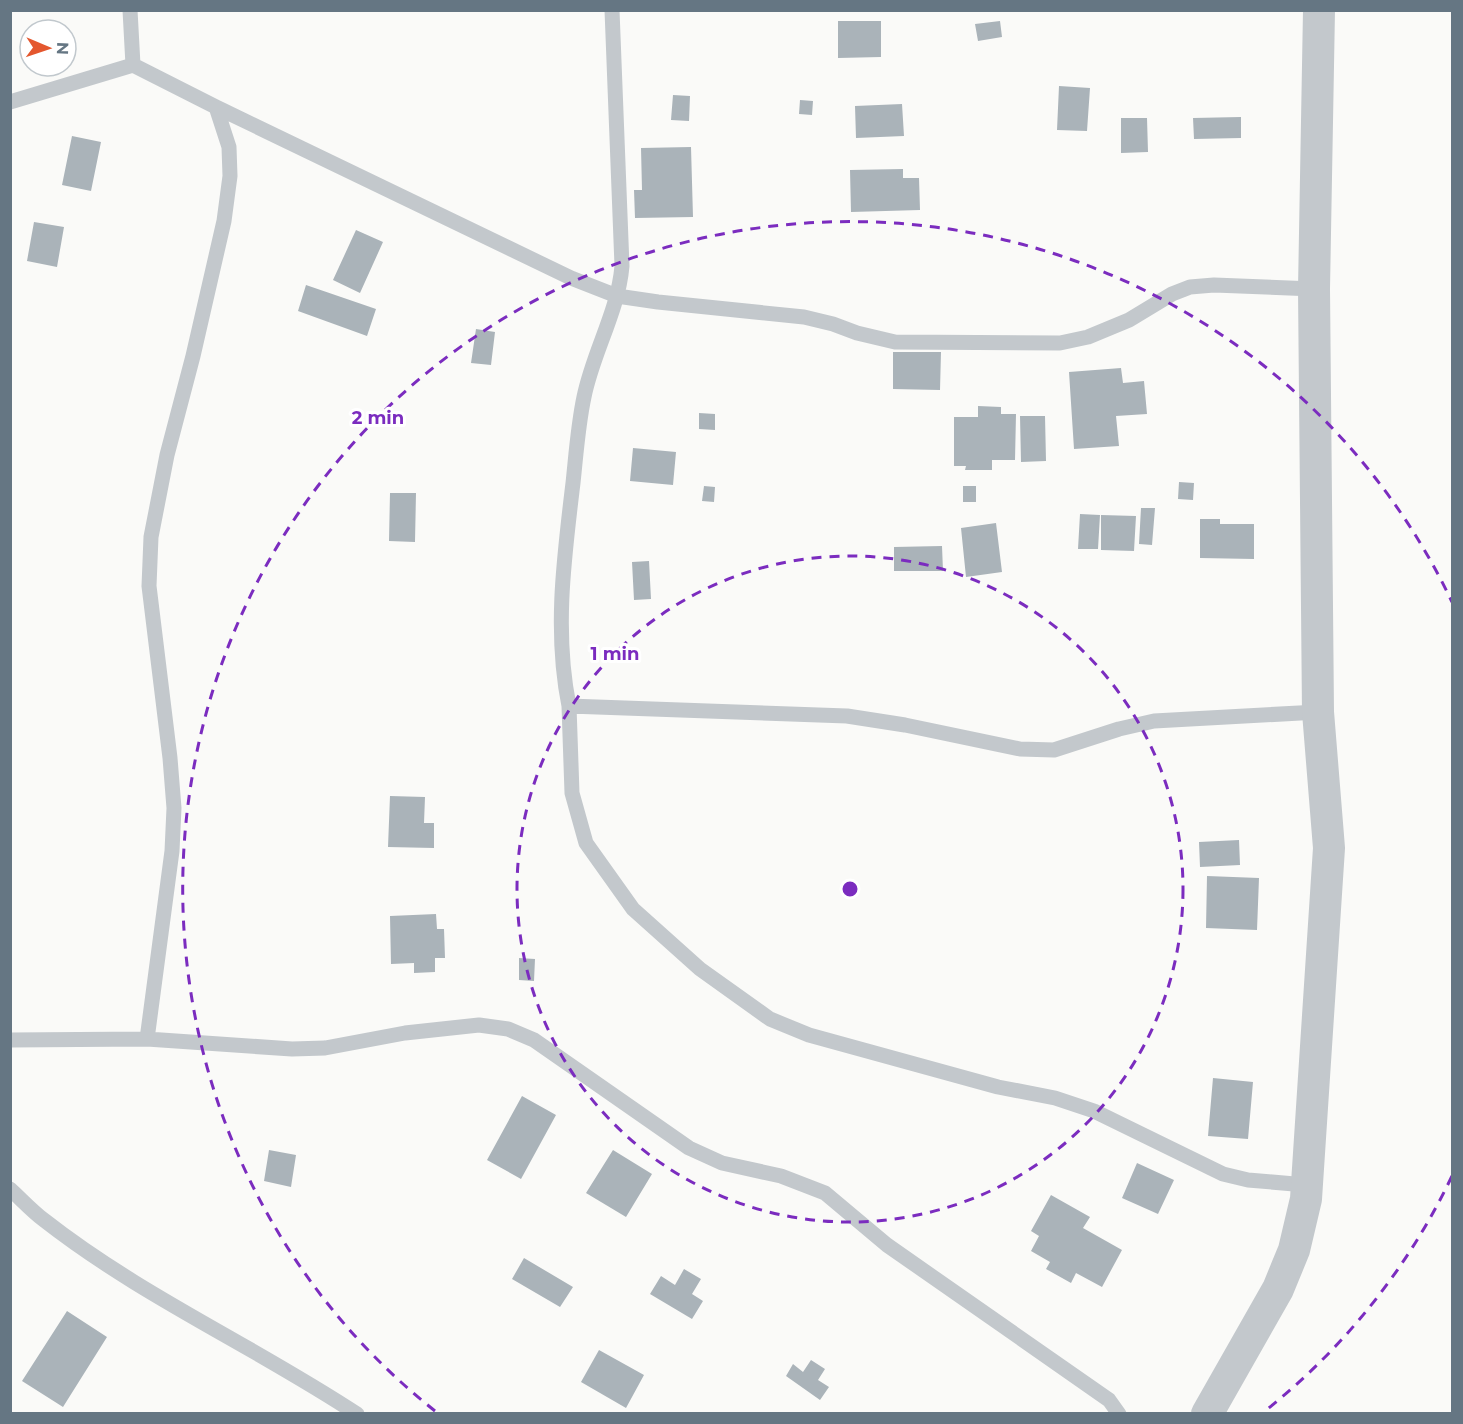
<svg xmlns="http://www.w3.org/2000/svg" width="1463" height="1424" font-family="Montserrat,sans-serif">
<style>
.building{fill:#aab3b9}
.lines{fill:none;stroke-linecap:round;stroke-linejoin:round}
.lane{stroke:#c3c8cc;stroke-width:15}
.street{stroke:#c3c8cc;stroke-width:32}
.ring{fill:none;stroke:#7b2cbf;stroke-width:3;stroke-dasharray:10 8}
.centre{fill:#7b2cbf;stroke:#fff;stroke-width:3}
.ring-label{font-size:18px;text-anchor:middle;font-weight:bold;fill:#7b2cbf;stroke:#fff;stroke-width:6;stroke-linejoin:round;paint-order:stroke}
</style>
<rect width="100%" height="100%" fill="#fafaf8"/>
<!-- building -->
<path class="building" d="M838,21H881V57L838,58Z
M1000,21L1002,37L978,41L975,24Z
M1059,86L1090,88L1087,131L1057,130Z
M673,95L690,96L689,121L671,120Z
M800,100L813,101L812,115L799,114Z
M902,104L904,136L856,138L855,106Z
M1241,117V138L1194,139L1193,118Z
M1121,118H1147L1148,152L1121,153Z
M72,136L101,142L91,191L62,185Z
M691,147L693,217L635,218L634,190H642L641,148Z
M903,169V178H919L920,210L851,212L850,170Z
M34,222L64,227L57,267L27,261Z
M356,230L383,242L360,293L333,280Z
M306,285L376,309L367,336L298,311Z
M476,329L495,332L491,365L471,363Z
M893,352H941L940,390L893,389Z
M1121,368L1123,383L1144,381L1147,414L1116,416L1119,446L1074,449L1069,372Z
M978,406L1001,407V414H1016L1015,460H992V470H965L966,466H954V417H978Z
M699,413L715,414V430L699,429Z
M1020,416H1045L1046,461L1021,462Z
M633,448L676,452L673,485L630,481Z
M1179,482L1194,483L1193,500L1178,499Z
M704,486L715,487L714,502L702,501Z
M963,486H976V502H963Z
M390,493H416L415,542L389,541Z
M1141,508H1155L1152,545L1139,544Z
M1080,514L1100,515L1098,549H1078Z
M1101,515L1136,516L1134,551L1101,550Z
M1200,519H1220V524H1254V559L1200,558Z
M996,523L1002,572L966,577L961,528Z
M942,546L943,571H894V547Z
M649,561L651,599L634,600L632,562Z
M390,796L425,797L424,823H434V848L388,847Z
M1239,840L1240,865L1200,867L1199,842Z
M1207,876L1259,878L1257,930L1206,928Z
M436,914L437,929H444L445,958H435V972L414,973V963L391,964L390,916Z
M519,958L535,959L534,981L519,980Z
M1213,1078L1253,1082L1248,1139L1208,1136Z
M522,1096L556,1115L521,1179L487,1160Z
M269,1150L296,1155L291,1187L264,1181Z
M613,1150L652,1174L626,1217L586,1193Z
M1137,1163L1174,1180L1158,1214L1122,1198Z
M1051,1195L1090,1217L1083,1228L1122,1250L1102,1287L1076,1273L1071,1283L1046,1269L1050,1262L1031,1251L1039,1236L1031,1231Z
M524,1258L573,1287L560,1307L512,1279Z
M684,1269L701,1279L692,1294L703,1301L692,1319L650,1294L661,1276L675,1285Z
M67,1311L107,1337L63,1407L22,1381Z
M599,1350L644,1375L626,1408L581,1382Z
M811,1360L825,1369L818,1380L829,1387L820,1400L786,1376L793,1364L803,1372Z"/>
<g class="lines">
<!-- lane -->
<path class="lane" d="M612,10L622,266C618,312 593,352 584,397C578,425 576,455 573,483C564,558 554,632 569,706L847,716L905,725L1020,749L1054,750L1119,729L1154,721L1318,712
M133,65L216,107L571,278L617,296L658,302L804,317L833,324L857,333L895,342L1060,343L1088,337L1129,320L1172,294L1190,287L1214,285L1314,289
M10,102L133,65L130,10
M569,706L572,793L586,843L633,909L700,969L770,1019L809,1035L998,1087L1055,1098L1094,1111L1223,1174L1248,1180L1306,1185
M147,1039L172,851L174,808L170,758L149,586L151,537L167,455L193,356L224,221L230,176L229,147L216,107
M10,1040L147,1039L292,1049L325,1048L405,1033L479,1025L508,1029L534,1040L689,1148L722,1163L781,1176L825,1193L887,1245L1109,1400L1119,1414
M10,1189C21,1199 32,1211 44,1220C141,1296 254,1346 357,1414"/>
<!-- street -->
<path class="street" d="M1207,1414L1278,1289L1294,1250L1306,1199L1329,848L1318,712L1314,289L1319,10"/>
</g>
<!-- distance rings -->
<g class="ring">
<circle cx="850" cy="889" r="333"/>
<path d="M1452 1176A667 667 0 0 1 1265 1411M435 1411A667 667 0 1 1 1452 602"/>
</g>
<circle cx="850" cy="889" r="9" class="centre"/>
<g class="ring-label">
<text x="378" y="424">2 min</text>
<text x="615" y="660">1 min</text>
</g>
<!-- border -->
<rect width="1463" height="1424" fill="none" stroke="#657683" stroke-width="24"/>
<!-- north arrow -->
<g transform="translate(48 48) rotate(92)"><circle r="28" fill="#ffffff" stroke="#c1c8cd" stroke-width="1.5"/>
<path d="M0-4.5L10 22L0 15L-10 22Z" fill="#e4572e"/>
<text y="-9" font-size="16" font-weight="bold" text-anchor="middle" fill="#657683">N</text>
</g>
</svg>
